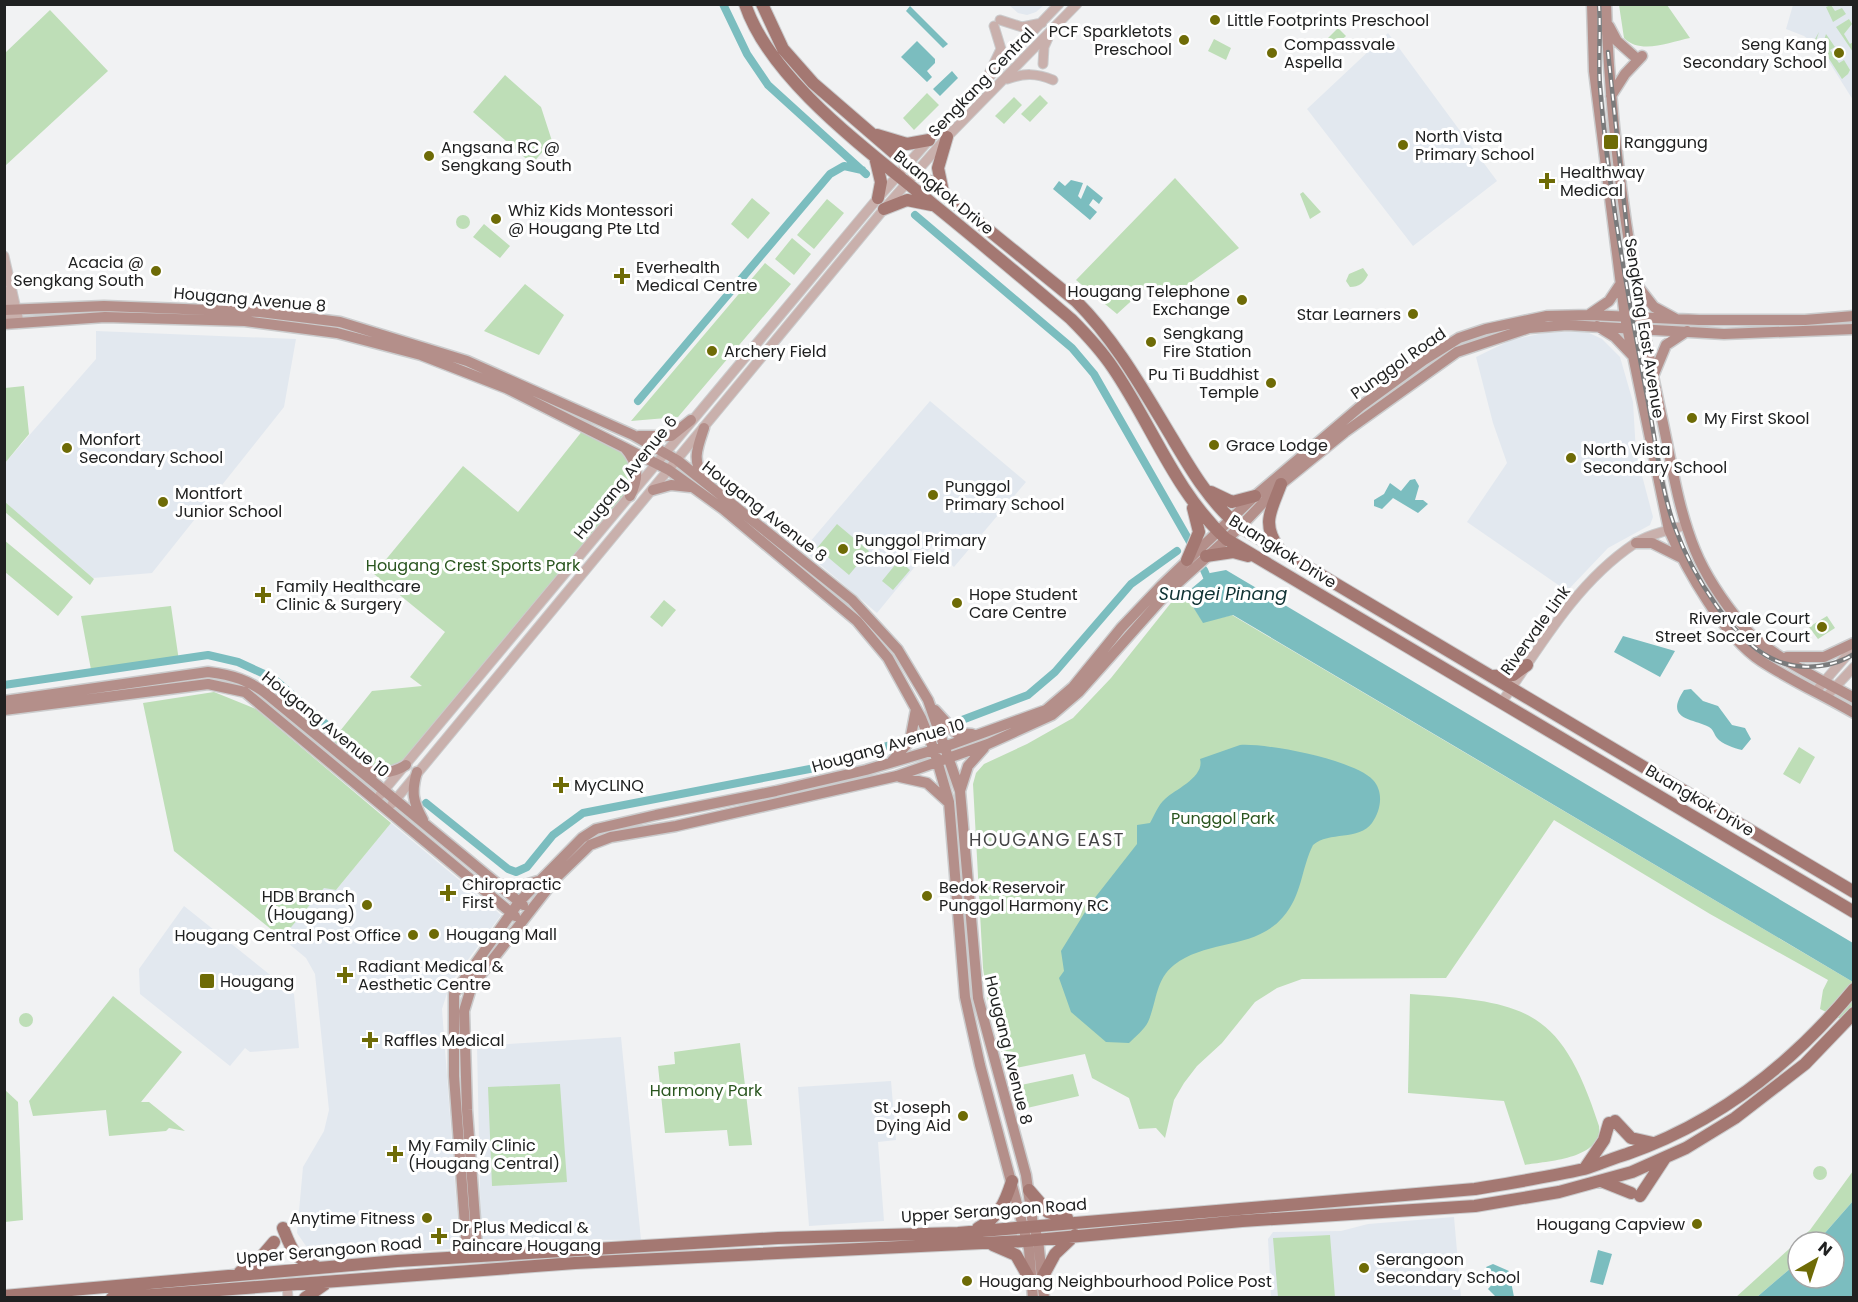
<svg xmlns="http://www.w3.org/2000/svg" width="1858" height="1302" font-family="Poppins,sans-serif">
<style>
.built{fill:#e2e8ef}
.green{fill:#bedeb7}
.water{fill:#7bbdbf}
.lines{fill:none;stroke-linecap:round;stroke-linejoin:round}
.canal{stroke:#7bbdbf;stroke-width:8}
.tertiary-casing{stroke:#cbcccd;stroke-width:11}
.secondary-casing{stroke:#cbcccd;stroke-width:13}
.primary-casing{stroke:#cbcccd;stroke-width:14}
.tertiary{stroke:#c9b0ac;stroke-width:9}
.secondary{stroke:#b48f8a;stroke-width:10}
.primary{stroke:#a47872;stroke-width:12}
.rail-casing{stroke:#7a7b7c;stroke-width:4.5}
.rail{stroke:#fff;stroke-width:2;stroke-dasharray:7;stroke-linecap:butt}
.poi-dot{fill:#6e6b06;stroke:#fff;stroke-width:2}
.labels{text-anchor:middle;stroke-width:6;stroke-linejoin:round;paint-order:stroke}
.poi-label{font-size:16px;fill:#202121;stroke:#fff;text-anchor:start}
.street-label{font-size:16px;fill:#202121;stroke:#fff}
.park-label{font-size:16px;fill:#2a561f;stroke:#fff}
.water-label{font-size:18px;font-style:italic;fill:#103233;stroke:#fff}
.neighbourhood-label{font-size:18px;letter-spacing:1.5px;fill:#454546;stroke:#fff}
</style>
<rect width="100%" height="100%" fill="#f1f2f3"/>
<!-- built -->
<path class="built" d="M1009,5H1044L1036,12L1027,15L1018,13Z
M1793,5H1853V100L1821,49L1804,36L1786,29Z
M1388,33L1497,181L1413,246L1307,109Z
M96,331L296,339L284,407L152,573L93,578L5,503V463L96,359Z
M1585,331L1602,339L1620,357L1633,402L1636,453L1653,517L1650,525L1608,548L1567,591L1467,522L1507,463L1493,423L1476,357L1511,340L1543,333Z
M930,401L1026,482L954,567L931,547L877,613L803,550Z
M391,823L501,915L450,984L442,1009L459,1237L450,1249L322,1258L306,1246L297,1233L303,1167L324,1131L329,1110L315,974L306,958L282,938L324,887L336,890Z
M184,906L294,994L299,1048L250,1052L245,1048L230,1066L140,994L139,969Z
M621,1037L641,1240L481,1239L477,1046Z
M891,1081L896,1140L878,1142L884,1221L809,1226L798,1087Z
M1454,1217L1461,1297H1271L1268,1239L1273,1232L1341,1231L1368,1224Z"/>
<!-- green -->
<path class="green" d="M1619,5H1667L1690,38C1669,42 1641,55 1624,38Z
M1831,5L1835,11L1842,8L1846,14L1833,22L1826,7Z
M50,10L108,71L5,166V53Z
M1849,19L1852,24L1844,34L1850,44L1853,42V52L1836,27Z
M1338,28L1346,36L1331,50L1324,42Z
M1819,32L1816,41L1823,43L1826,34L1835,47L1830,50L1839,63L1844,60L1850,70L1848,74L1842,79L1824,51L1814,41Z
M1214,39L1231,48L1226,60L1208,51Z
M505,75L541,107L552,141L532,164L473,112Z
M927,93L939,105L914,130L903,118Z
M1040,95L1048,103L1030,122L1021,114Z
M1014,97L1022,105L1004,124L995,116Z
M1175,178L1239,248L1166,300L1151,283L1117,314L1076,280Z
M1303,192L1321,212L1310,219L1300,194Z
M752,198L770,213L748,239L731,224Z
M827,199L844,213L814,249L797,235Z
M456 222a7 7 0 1 1 14 0a7 7 0 1 1-14 0Z
M484,224L510,246L500,258L473,237Z
M792,238L811,254L794,275L775,259Z
M765,263L791,284L678,417L631,421Z
M1363,268L1368,275C1364,283 1359,287 1350,287L1346,281L1349,274Z
M525,284L564,315L539,355L484,331Z
M24,386L29,434L5,463V388Z
M583,430L619,447L631,462L632,487L404,762C372,776 356,759 332,741L372,691L422,686L410,677L445,632L374,574L463,466L518,512Z
M5,502L94,579L90,585L5,512Z
M837,524L869,551L849,575L817,548Z
M4,540L73,597L58,616L5,572Z
M899,560L910,570L893,590L882,581Z
M1182,589L1203,622L1232,615L1853,982V1025L1820,1009L1823,990L1828,980L1710,914L1554,820L1446,978L1302,979L1277,988L1255,1002L1222,1043L1197,1066L1184,1083L1174,1100L1165,1138L1156,1128L1139,1129L1129,1098L1092,1078L1085,1054L1006,1070L988,1002L983,968L973,784L976,773L984,764L1027,744L1073,718L1111,678Z
M664,600L676,610L662,627L650,617Z
M171,606L179,661L92,675L81,616Z
M1827,616L1835,628L1818,639L1809,627Z
M214,692L256,709L391,823L336,890L324,888L282,938L174,851L143,703Z
M1799,747L1815,757L1800,784L1783,774Z
M1410,994C1527,1002 1561,1008 1599,1126C1603,1159 1548,1161 1525,1165L1504,1101L1408,1093Z
M113,996L182,1052L141,1102H149L185,1131L169,1128L166,1131L109,1136L106,1110L33,1116L29,1101Z
M19 1020a7 7 0 1 1 14 0a7 7 0 1 1-14 0Z
M740,1043L752,1145L729,1146L727,1130L665,1133L658,1066L675,1064L674,1052Z
M1073,1074L1079,1096L1027,1108L1021,1085Z
M560,1084L567,1182L492,1186L488,1087Z
M4,1089L18,1102L23,1220L5,1222Z
M1813 1173a7 7 0 1 1 14 0a7 7 0 1 1-14 0Z
M1853,1171V1201L1817,1242H1798V1262L1757,1297L1735,1298L1810,1230Z
M1330,1235L1335,1297H1278L1273,1238Z"/>
<!-- water -->
<path class="water" d="M910,6L948,44L943,48L906,11Z
M917,41L935,59V63L927,71L932,77L927,82L901,57Z
M952,71L958,78L940,96L933,89Z
M1071,180L1083,183L1078,196L1081,199L1087,185L1103,198L1099,204L1093,199L1089,205L1097,212L1090,220L1053,189L1059,181L1065,186Z
M1415,479L1419,486L1415,500H1423L1428,504L1418,513L1393,498L1382,509L1374,506V500L1384,494L1390,483L1401,491L1410,480Z
M1226,570L1853,943V982L1233,615L1203,623L1185,594L1210,573Z
M1623,636L1675,651L1660,677L1614,652Z
M1691,689L1703,701L1718,706L1732,725L1745,728L1751,739L1742,750C1734,748 1722,744 1717,738C1714,734 1713,729 1709,727C1692,718 1664,720 1684,690Z
M1240,745C1267,743 1355,760 1373,780C1384,792 1381,810 1372,823C1359,841 1329,831 1313,845C1301,869 1302,896 1283,917C1255,950 1207,939 1174,965C1155,980 1157,1002 1148,1022C1144,1030 1135,1037 1129,1043L1106,1042L1071,1012L1059,978L1064,971L1061,951L1090,904L1137,844V825L1150,823C1154,816 1158,805 1165,799C1176,789 1205,777 1200,759Z
M1853,1201V1297H1757L1798,1262V1278H1834V1242H1817Z
M1598,1250L1612,1254L1603,1285L1590,1282Z
M1493,1264L1509,1271L1514,1297H1496L1488,1289L1496,1280L1486,1267Z"/>
<g class="lines">
<!-- canal -->
<path class="canal" d="M723,4L747,54L768,85L866,174
M915,215L1072,348L1094,374L1190,542
M638,401L830,174L844,166L862,170
M1204,570L1207,577
M4,685L208,655L238,662L273,678L336,733
M962,720L1028,695L1055,672L1131,584L1177,551
M426,803L508,869L516,872L527,867L553,835L583,813L820,767L893,744"/>
<defs>
<path id="tertiary" d="M1000,20L1022,27L1042,23
M1043,64L1044,47L1048,38
M988,76L1001,49L994,26
M1007,79C1024,73 1036,73 1053,80
M4,256L19,322
M4,291L10,323
M1816,691L1854,647
M1826,697L1854,667
M1502,702C1540,646 1577,582 1634,544C1649,534 1670,530 1686,525
M380,795L878,198L929,140L1059,4
M392,804L884,209L947,137L1077,4
M287,1285L288,1298"/>
<path id="secondary" d="M1592,4L1594,71L1625,317L1669,530C1686,569 1725,638 1761,661C1790,680 1823,695 1854,713
M1606,4C1610,141 1632,280 1661,414C1671,459 1677,506 1695,550C1706,577 1725,604 1744,627C1766,654 1822,680 1854,698
M1609,26L1617,41L1635,57
M1611,96L1625,74L1642,56
M1640,289L1654,307L1676,319
M4,310L104,306L260,312L340,322L467,361L633,435L677,460L852,600L898,650L928,700L960,791L978,998L1026,1175L1033,1225L1038,1239L1044,1298
M1590,314L1609,301L1621,283
M4,324L105,317L245,321L337,333L421,355L506,388L669,470L723,509L857,621L888,658L921,718L934,750L949,802L965,997L980,1065L1029,1249L1033,1298
M1597,326L1615,337L1633,356
M1654,374L1666,345L1687,331
M704,428C698,446 691,461 704,477
M639,436H671L691,420
M625,448C639,464 639,478 630,496
M653,490L671,485L690,487
M1636,543H1652L1680,557
M1787,657H1824L1854,643
M4,701L208,672C233,675 249,680 268,695L523,905
M4,710L208,684L245,692L515,916
M935,710L956,733L972,734
M892,761L910,741L916,709
M360,768C377,774 390,775 406,765
M417,772C411,792 413,802 423,820
M900,777L927,783L948,802
M960,791L968,766L984,748
M501,885L519,887L538,881
M489,1255L477,1246L467,1110L464,1011L471,988L482,973L556,878L590,845L611,837L676,826L897,776L988,744L1052,715L1079,692L1169,591L1240,527L1281,484L1345,432L1457,352L1529,328L1567,325L1724,334L1854,329
M456,1257L465,1248L466,1239L454,1076V994L519,902L582,838L596,829L656,815L776,791L866,770L944,747L1046,710L1073,687L1121,628L1162,585L1255,496L1361,406L1424,360L1459,338L1486,329L1547,316L1589,315L1699,320H1805L1854,316"/>
<path id="primary" d="M745,4C771,82 872,153 934,205C980,242 1026,281 1071,319C1086,334 1101,350 1113,368C1152,425 1174,490 1226,539L1854,912
M762,4L783,49L813,83L901,159L1076,301C1116,341 1142,388 1171,436C1190,468 1210,503 1240,527L1854,892
M877,135L907,144L929,140
M875,157L881,182L878,198
M943,192L938,168L947,137
M884,209L907,200L932,205
M1211,492L1232,502L1255,496
M1279,549C1261,523 1271,511 1281,484
M1206,556L1233,552L1248,556
M1187,560L1199,532L1193,508
M1493,676L1513,675L1527,665
M1615,1121L1631,1138L1653,1143
M1585,1168L1604,1140L1609,1123
M1601,1181L1631,1193
M1029,1190L1048,1212L1067,1218
M1640,1196L1665,1158
M283,1228C291,1248 294,1259 315,1266
M978,1228C999,1217 1005,1203 1012,1181
M993,1245L1016,1255L1033,1285
M240,1272L262,1256L274,1242
M1043,1276L1055,1254L1075,1235
M4,1296L397,1261L778,1238L958,1233L1475,1189C1511,1183 1548,1177 1584,1169C1598,1165 1613,1158 1627,1154C1718,1122 1793,1063 1854,989
M112,1298L575,1263L1025,1241L1242,1221L1475,1206L1559,1192L1632,1172L1686,1148L1735,1118L1805,1064L1854,1013
M305,1298L325,1284"/>
</defs>
<!-- tertiary casing -->
<use href="#tertiary" class="tertiary-casing"/>
<!-- secondary casing -->
<use href="#secondary" class="secondary-casing"/>
<!-- primary casing -->
<use href="#primary" class="primary-casing"/>
<!-- tertiary -->
<use href="#tertiary" class="tertiary"/>
<!-- secondary -->
<use href="#secondary" class="secondary"/>
<!-- primary -->
<use href="#primary" class="primary"/>
<defs>
<path id="rail" d="M1599,4C1601,32 1598,59 1600,86C1608,189 1627,290 1646,391C1655,435 1659,482 1674,525C1690,570 1735,649 1783,663C1805,670 1834,667 1854,654
M1608,52L1631,267"/>
</defs>
<!-- rail casing -->
<use href="#rail" class="rail-casing"/>
<!-- rail -->
<use href="#rail" class="rail"/>
</g>
<!-- markers -->
<g class="poi-dot">
<circle cx="1215" cy="20" r="6"/>
<circle cx="1184" cy="40" r="6"/>
<circle cx="1272" cy="53" r="6"/>
<circle cx="1839" cy="53" r="6"/>
<rect x="1603" y="134" width="16" height="16" rx="3"/>
<circle cx="1403" cy="145" r="6"/>
<circle cx="429" cy="156" r="6"/>
<path d="M1544 172h6v6h6v6h-6v6h-6v-6h-6v-6h6z"/>
<circle cx="496" cy="219" r="6"/>
<circle cx="156" cy="271" r="6"/>
<path d="M619 267h6v6h6v6h-6v6h-6v-6h-6v-6h6z"/>
<circle cx="1242" cy="300" r="6"/>
<circle cx="1413" cy="314" r="6"/>
<circle cx="1151" cy="342" r="6"/>
<circle cx="712" cy="351" r="6"/>
<circle cx="1271" cy="383" r="6"/>
<circle cx="1692" cy="418" r="6"/>
<circle cx="1214" cy="445" r="6"/>
<circle cx="67" cy="448" r="6"/>
<circle cx="1571" cy="458" r="6"/>
<circle cx="933" cy="495" r="6"/>
<circle cx="163" cy="502" r="6"/>
<circle cx="843" cy="549" r="6"/>
<path d="M260 586h6v6h6v6h-6v6h-6v-6h-6v-6h6z"/>
<circle cx="957" cy="603" r="6"/>
<circle cx="1822" cy="627" r="6"/>
<path d="M558 776h6v6h6v6h-6v6h-6v-6h-6v-6h6z"/>
<path d="M445 884h6v6h6v6h-6v6h-6v-6h-6v-6h6z"/>
<circle cx="927" cy="896" r="6"/>
<circle cx="367" cy="905" r="6"/>
<circle cx="434" cy="934" r="6"/>
<circle cx="413" cy="935" r="6"/>
<path d="M342 966h6v6h6v6h-6v6h-6v-6h-6v-6h6z"/>
<rect x="199" y="973" width="16" height="16" rx="3"/>
<path d="M367 1031h6v6h6v6h-6v6h-6v-6h-6v-6h6z"/>
<circle cx="963" cy="1116" r="6"/>
<path d="M392 1145h6v6h6v6h-6v6h-6v-6h-6v-6h6z"/>
<circle cx="427" cy="1218" r="6"/>
<circle cx="1697" cy="1224" r="6"/>
<path d="M436 1227h6v6h6v6h-6v6h-6v-6h-6v-6h6z"/>
<circle cx="1364" cy="1268" r="6"/>
<circle cx="967" cy="1281" r="6"/>
</g>
<g class="labels">
<!-- poi labels -->
<g class="poi-label">
<text x="1227" y="26">Little Footprints Preschool</text>
<text x="1172" y="37" text-anchor="end">PCF Sparkletots<tspan x="1172" dy="18">Preschool</tspan></text>
<text x="1284" y="50">Compassvale<tspan x="1284" dy="18">Aspella</tspan></text>
<text x="1827" y="50" text-anchor="end">Seng Kang<tspan x="1827" dy="18">Secondary School</tspan></text>
<text x="1415" y="142">North Vista<tspan x="1415" dy="18">Primary School</tspan></text>
<text x="1624" y="148">Ranggung</text>
<text x="441" y="153">Angsana RC @<tspan x="441" dy="18">Sengkang South</tspan></text>
<text x="1560" y="178">Healthway<tspan x="1560" dy="18">Medical</tspan></text>
<text x="508" y="216">Whiz Kids Montessori<tspan x="508" dy="18">@ Hougang Pte Ltd</tspan></text>
<text x="144" y="268" text-anchor="end">Acacia @<tspan x="144" dy="18">Sengkang South</tspan></text>
<text x="636" y="273">Everhealth<tspan x="636" dy="18">Medical Centre</tspan></text>
<text x="1230" y="297" text-anchor="end">Hougang Telephone<tspan x="1230" dy="18">Exchange</tspan></text>
<text x="1401" y="320" text-anchor="end">Star Learners</text>
<text x="1163" y="339">Sengkang<tspan x="1163" dy="18">Fire Station</tspan></text>
<text x="724" y="357">Archery Field</text>
<text x="1259" y="380" text-anchor="end">Pu Ti Buddhist<tspan x="1259" dy="18">Temple</tspan></text>
<text x="1704" y="424">My First Skool</text>
<text x="79" y="445">Monfort<tspan x="79" dy="18">Secondary School</tspan></text>
<text x="1226" y="451">Grace Lodge</text>
<text x="1583" y="455">North Vista<tspan x="1583" dy="18">Secondary School</tspan></text>
<text x="945" y="492">Punggol<tspan x="945" dy="18">Primary School</tspan></text>
<text x="175" y="499">Montfort<tspan x="175" dy="18">Junior School</tspan></text>
<text x="855" y="546">Punggol Primary<tspan x="855" dy="18">School Field</tspan></text>
<text x="276" y="592">Family Healthcare<tspan x="276" dy="18">Clinic &amp; Surgery</tspan></text>
<text x="969" y="600">Hope Student<tspan x="969" dy="18">Care Centre</tspan></text>
<text x="1810" y="624" text-anchor="end">Rivervale Court<tspan x="1810" dy="18">Street Soccer Court</tspan></text>
<text x="574" y="791">MyCLINQ</text>
<text x="462" y="890">Chiropractic<tspan x="462" dy="18">First</tspan></text>
<text x="939" y="893">Bedok Reservoir<tspan x="939" dy="18">Punggol Harmony RC</tspan></text>
<text x="355" y="902" text-anchor="end">HDB Branch<tspan x="355" dy="18">(Hougang)</tspan></text>
<text x="446" y="940">Hougang Mall</text>
<text x="401" y="941" text-anchor="end">Hougang Central Post Office</text>
<text x="358" y="972">Radiant Medical &amp;<tspan x="358" dy="18">Aesthetic Centre</tspan></text>
<text x="220" y="987">Hougang</text>
<text x="384" y="1046">Raffles Medical</text>
<text x="951" y="1113" text-anchor="end">St Joseph<tspan x="951" dy="18">Dying Aid</tspan></text>
<text x="408" y="1151">My Family Clinic<tspan x="408" dy="18">(Hougang Central)</tspan></text>
<text x="415" y="1224" text-anchor="end">Anytime Fitness</text>
<text x="1685" y="1230" text-anchor="end">Hougang Capview</text>
<text x="452" y="1233">Dr Plus Medical &amp;<tspan x="452" dy="18">Paincare Hougang</tspan></text>
<text x="1376" y="1265">Serangoon<tspan x="1376" dy="18">Secondary School</tspan></text>
<text x="979" y="1287">Hougang Neighbourhood Police Post</text>
</g>
<!-- street labels -->
<g class="street-label">
<text transform="translate(981 82) rotate(-46)" y="6">Sengkang Central</text>
<text transform="translate(944 192) rotate(39)" y="6">Buangkok Drive</text>
<text transform="translate(250 299) rotate(5)" y="6">Hougang Avenue 8</text>
<text transform="translate(1645 328) rotate(81)" y="6">Sengkang East Avenue</text>
<text transform="translate(1398 363) rotate(-35)" y="6">Punggol Road</text>
<text transform="translate(625 477) rotate(-51)" y="6">Hougang Avenue 6</text>
<text transform="translate(765 511) rotate(38)" y="6">Hougang Avenue 8</text>
<text transform="translate(1283 551) rotate(32)" y="6">Buangkok Drive</text>
<text transform="translate(1535 630) rotate(-54)" y="6">Rivervale Link</text>
<text transform="translate(326 724) rotate(39)" y="6">Hougang Avenue 10</text>
<text transform="translate(888 745) rotate(-16)" y="6">Hougang Avenue 10</text>
<text transform="translate(1700 800) rotate(31)" y="6">Buangkok Drive</text>
<text transform="translate(1009 1050) rotate(76)" y="6">Hougang Avenue 8</text>
<text transform="translate(994 1210) rotate(-4)" y="6">Upper Serangoon Road</text>
<text transform="translate(329 1250) rotate(-5)" y="6">Upper Serangoon Road</text>
</g>
<!-- park labels -->
<g class="park-label">
<text x="473" y="571">Hougang Crest Sports Park</text>
<text x="1223" y="824">Punggol Park</text>
<text x="706" y="1096">Harmony Park</text>
</g>
<!-- water labels -->
<g class="water-label">
<text x="1223" y="600">Sungei Pinang</text>
</g>
<!-- neighbourhood labels -->
<g class="neighbourhood-label">
<text x="1047" y="846">HOUGANG EAST</text>
</g>
</g>
<!-- border -->
<rect width="1858" height="1302" fill="none" stroke="#202121" stroke-width="12"/>
<!-- north arrow -->
<g transform="translate(1816 1260) rotate(39)"><circle r="28" fill="#ffffff" stroke="#a6a6a6" stroke-width="1.5"/>
<path d="M0-4.5L10 22L0 15L-10 22Z" fill="#6e6b06"/>
<text y="-9" font-size="16" font-weight="bold" text-anchor="middle" fill="#202121">N</text>
</g>
</svg>
